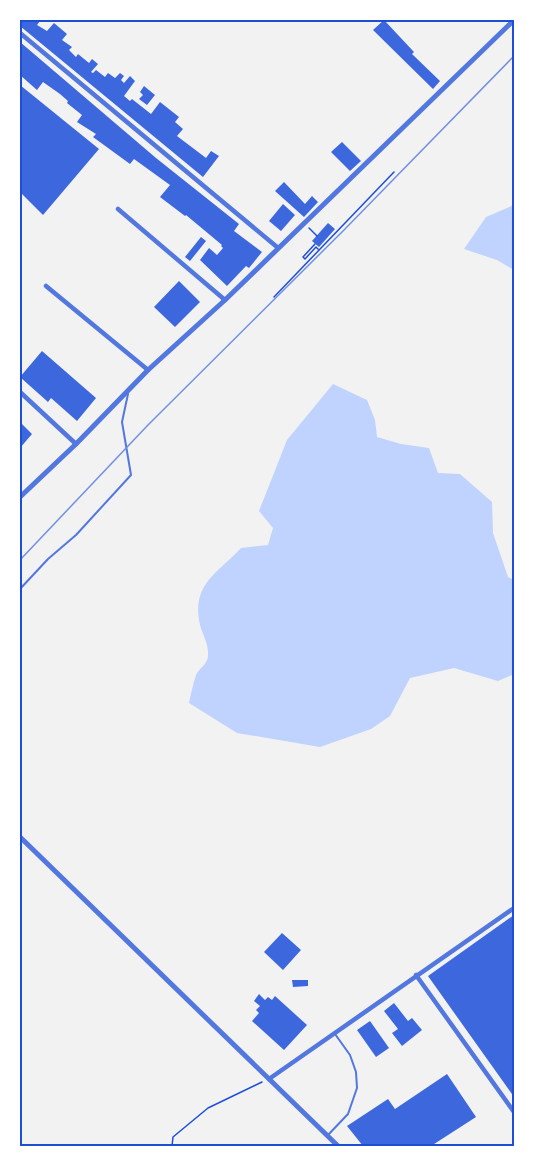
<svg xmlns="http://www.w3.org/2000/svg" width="534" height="1166" font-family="Cabin,sans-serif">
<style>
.water{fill:#bfd3fe}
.building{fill:#3d67dc}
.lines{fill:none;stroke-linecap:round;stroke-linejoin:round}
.path{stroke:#1d4ed8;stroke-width:1.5}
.service{stroke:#5277de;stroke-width:2}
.minor{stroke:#5277de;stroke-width:4.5}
.tertiary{stroke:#5277de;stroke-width:5}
.tram{stroke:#7290e2;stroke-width:1.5}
.neatline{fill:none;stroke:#1d4ed8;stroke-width:2}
</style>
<rect width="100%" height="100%" fill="#f2f2f2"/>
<!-- water -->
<path class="water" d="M514,205V270L497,260L464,249L486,217Z
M333,384L367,400L375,420L377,437L401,444L429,448L438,473L460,474L492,502L493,533L508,577L514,580V674L498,681L454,668L410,678L390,716L371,729L320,747L237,733L189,703C191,694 193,684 196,675C199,668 208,664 208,656C209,644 203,636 200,625C191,584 217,574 241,548L268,545L273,528L259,511L287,440Z"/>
<!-- building -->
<path class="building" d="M20,20H37L40,21L37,25L47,31L54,23L67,34L62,40L72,47L69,50L76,57L78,54L89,63L92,59L98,64L91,72L93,73L96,70L105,77L108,73L115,78L120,73L124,76L121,80L124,83L130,76L135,81L124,96L130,101L132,99L151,114L160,102L179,117L175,122L183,129L177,136L206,158L211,151L219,156L203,177L20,26Z
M384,20L414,52L412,54L440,81L433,89L373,30Z
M20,42L156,158L239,224L234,231L262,252L249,268L246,266L227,286L200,260L209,248L217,255L223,248L221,246L222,245L186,215L185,216L160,197L170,185L134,159L130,164L93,137L96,134L77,122L82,115L67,103L68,101L60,94L43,82L37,90L20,75L22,72L20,71Z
M20,85L99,149L43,215L20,192Z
M144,86L155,95L147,105L139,99L143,95L140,92Z
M342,142L361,161L350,171L331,152Z
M284,182L305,204L312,196L318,202L304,217L275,191Z
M283,204L295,215L281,231L269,221Z
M328,223L335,229L319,247L312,241Z
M201,237L206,241L190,261L185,257Z
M179,281L200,302L175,327L154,307Z
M42,351L96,398L77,421L51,398L48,402L20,377Z
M20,422L32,434L20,448Z
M514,915V1097L428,976Z
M282,933L301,950L283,970L264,952Z
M292,980H308V986L293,987Z
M259,994L265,1000L268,997L272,1000L275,996L307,1025L284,1050L252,1021L259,1013L256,1010L260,1006L254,1001Z
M394,1003L408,1021L412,1018L422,1030L402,1046L392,1033L398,1029L384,1011Z
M370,1021L389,1048L376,1057L357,1030Z
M447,1074L476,1117L431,1146H363L347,1126L388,1099L395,1109Z"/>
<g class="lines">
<!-- path -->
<path class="path" d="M309,228L317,236
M315,244L303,257L305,259L316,247L318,249
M274,297L394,172
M172,1146L173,1137L208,1108L262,1082"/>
<!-- service -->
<path class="service" d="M20,589L48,559L76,535L131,475L122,422L128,394
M328,1135L348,1114L357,1088L356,1072L350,1055L335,1034"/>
<!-- minor -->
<path class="minor" d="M20,33L277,247
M118,209L225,300
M46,286L148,370
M20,392L76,444
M416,975L514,1112
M269,1079L514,908"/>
<!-- tertiary -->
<path class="tertiary" d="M20,497L76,444L148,370L225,300L514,20
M20,837L338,1146"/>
<!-- tram -->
<path class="tram" d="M20,560L148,425L344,230L514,56"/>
</g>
<!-- border -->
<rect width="534" height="1166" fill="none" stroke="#ffffff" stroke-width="42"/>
<rect x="21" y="21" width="492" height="1124" class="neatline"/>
</svg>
